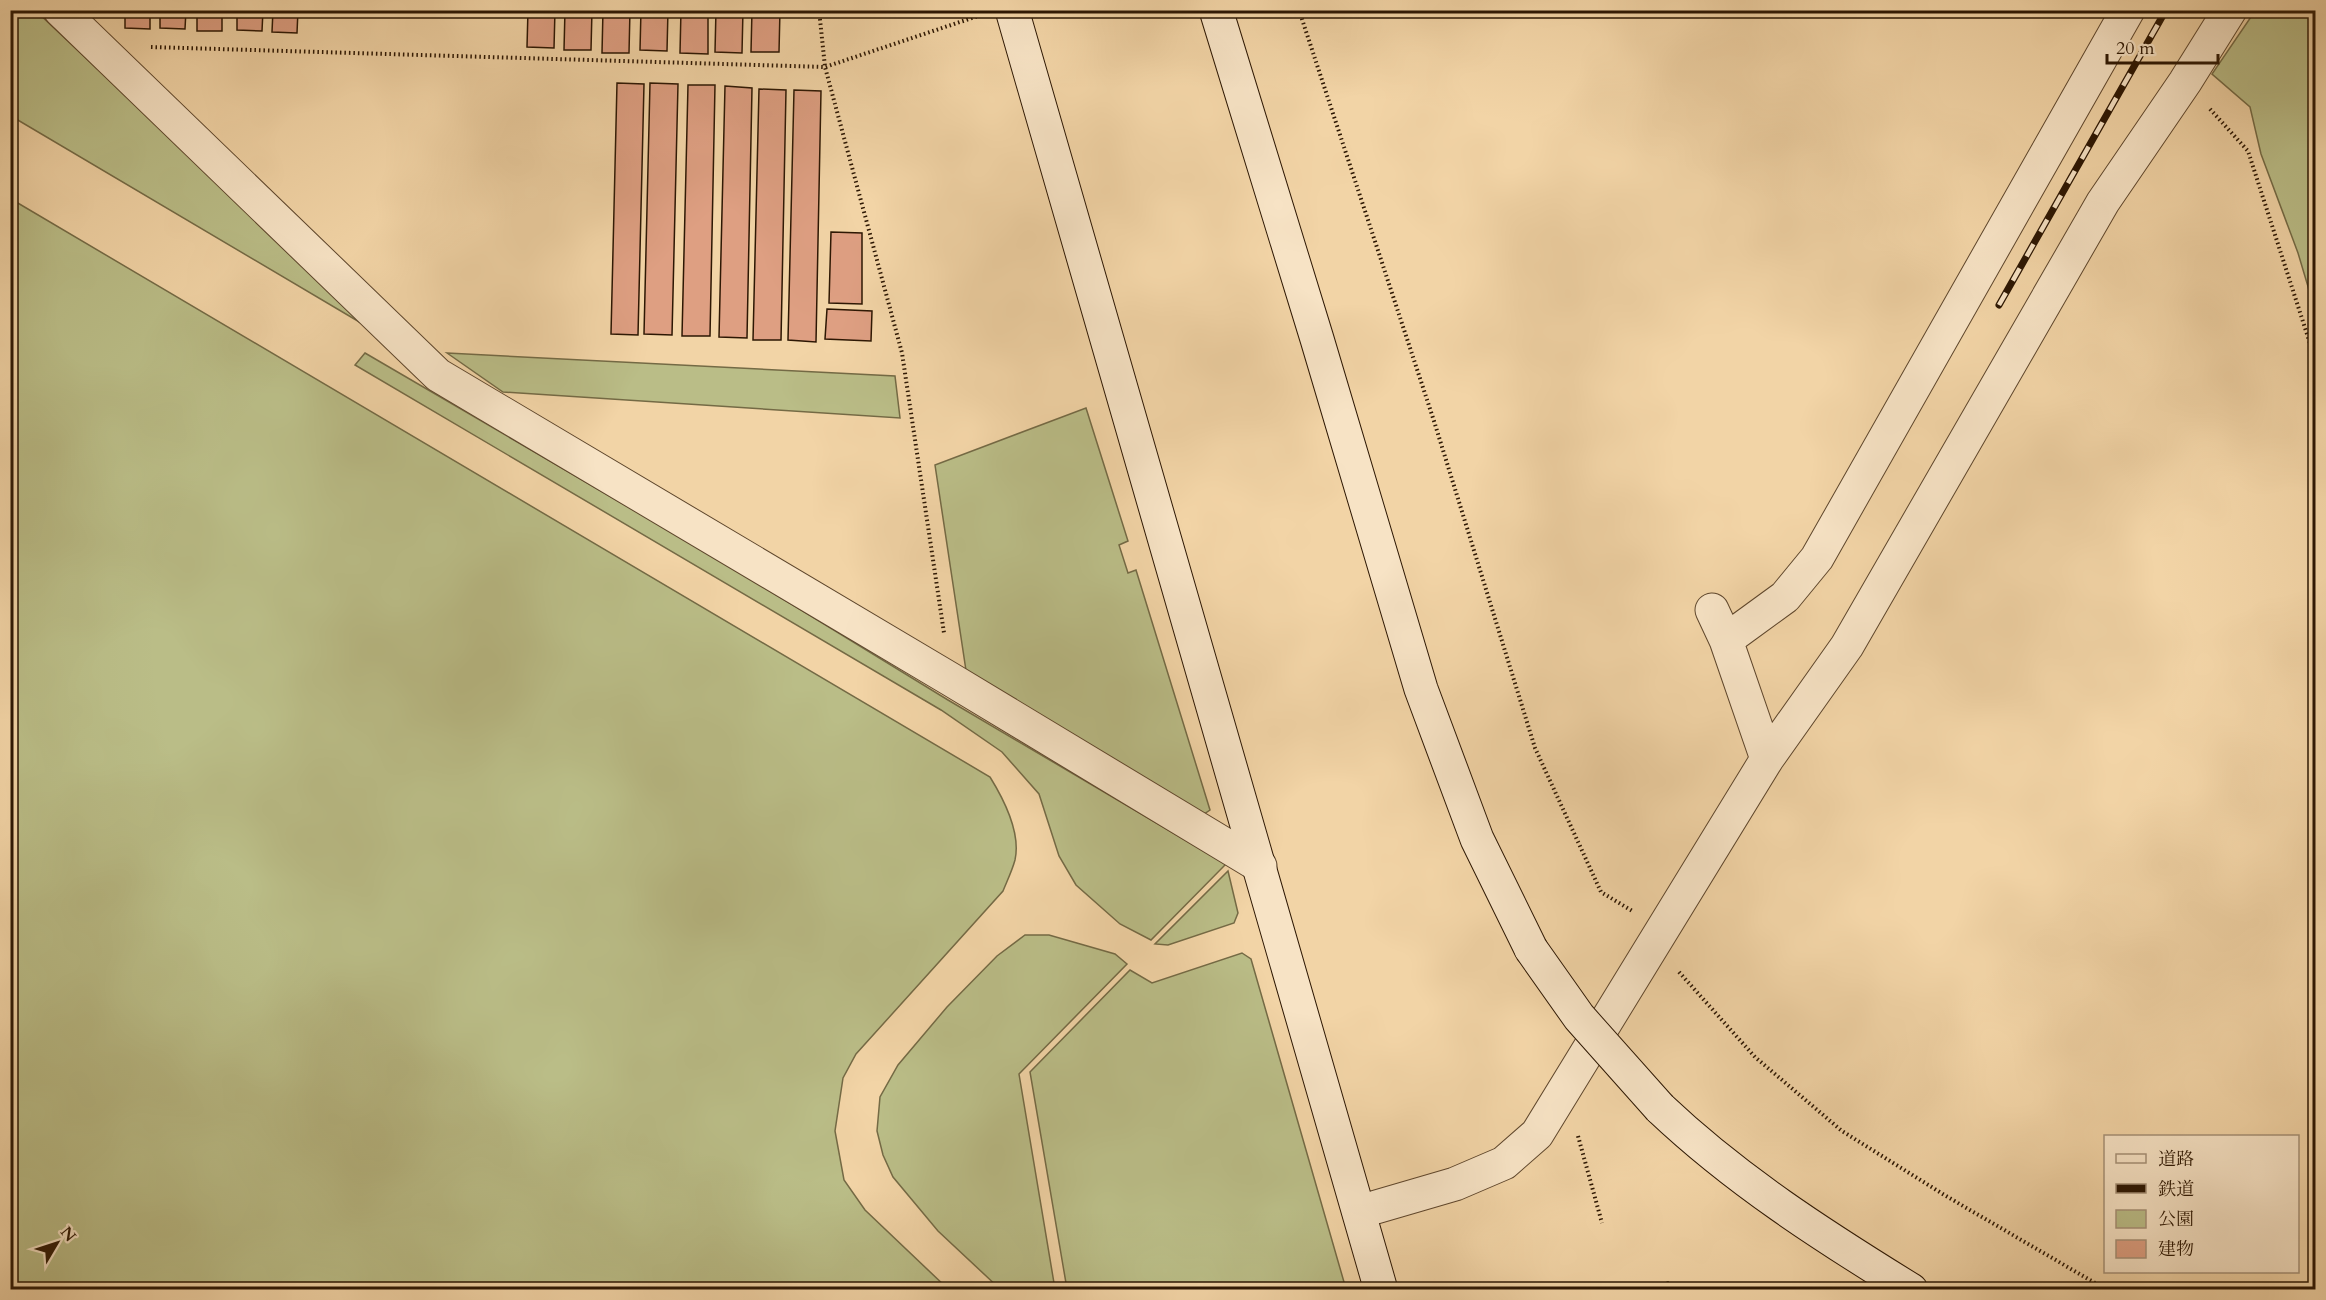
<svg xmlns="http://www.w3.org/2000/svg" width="2326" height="1300" font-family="Cardo,'Noto Serif JP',serif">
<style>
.green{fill:#babd87;stroke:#746a45;stroke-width:1.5}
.building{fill:#de9f82;stroke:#2d1703;stroke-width:1.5}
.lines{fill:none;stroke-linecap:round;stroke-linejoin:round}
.street-casing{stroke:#5e462c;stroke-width:35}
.secondary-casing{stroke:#2d1703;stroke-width:35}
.path{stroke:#2d1703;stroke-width:4;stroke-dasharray:1.5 3;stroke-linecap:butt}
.street{stroke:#f7e3c5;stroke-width:33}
.secondary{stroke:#f7e3c5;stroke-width:33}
.rail-casing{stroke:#2d1703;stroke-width:7}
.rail{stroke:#f7e3c5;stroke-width:4.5;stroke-dasharray:14;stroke-linecap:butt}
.secondary-bridge-casing{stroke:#2d1703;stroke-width:35;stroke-linecap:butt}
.secondary-bridge{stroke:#f7e3c5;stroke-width:33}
</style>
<rect width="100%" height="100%" fill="#f2d4a6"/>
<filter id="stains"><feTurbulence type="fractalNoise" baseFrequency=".00333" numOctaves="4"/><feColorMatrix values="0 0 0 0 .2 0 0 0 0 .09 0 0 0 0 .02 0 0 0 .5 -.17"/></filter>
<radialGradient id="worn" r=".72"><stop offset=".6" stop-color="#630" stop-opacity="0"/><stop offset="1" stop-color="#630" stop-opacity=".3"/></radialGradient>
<!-- green -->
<path class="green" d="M11,11H36L378,333L11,116Z
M2255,11H2315V310L2298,253L2261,154L2250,107L2212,74Z
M11,199L990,777C1003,798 1021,833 1015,860C1012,871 1007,881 1003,891L856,1054L843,1078L835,1131L844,1180L865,1210L948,1289H11Z
M365,353L716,558L948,700L1226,864L1151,940L1120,924L1076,885L1059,856L1039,794L1002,752L941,710L355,365Z
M447,353L895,376L900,418L503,392Z
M1086,408L1128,541L1119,545L1128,573L1136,570L1210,810L1201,816L967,677L935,465Z
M1228,871L1238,913L1234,923L1168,945L1155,944Z
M1025,935H1049L1115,954L1127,964L1019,1074L1055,1289H1000L938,1231L893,1177L883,1155L877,1131L880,1097L898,1065L947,1007L997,956Z
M1242,953L1251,959L1346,1289H1067L1030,1072L1130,970L1152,983Z"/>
<!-- building -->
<path class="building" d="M125,10H150V29L125,28Z
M160,10H186L185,29L160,28Z
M197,10H222V31H197Z
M237,10H263L262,31L237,30Z
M273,10H298L297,33L272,32Z
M528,10H555L554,48L527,47Z
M565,10H592L591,50H564Z
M603,10H630L629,53H602Z
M641,10H668L667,51L640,50Z
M681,10H708V54L680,53Z
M716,10H743L742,53L715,52Z
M752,10H780L779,52H751Z
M617,83L644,84L638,335L611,334Z
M650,83L678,84L672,335L644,334Z
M688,85H715L710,336H682Z
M725,86L752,88L747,338L719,337Z
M759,89L786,90L781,340H753Z
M794,90L821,91L816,342L788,340Z
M831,232L862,233V304L829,303Z
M827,309L872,311L871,341L825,339Z
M1668,1282L1670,1290H1644Z"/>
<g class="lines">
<defs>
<path id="street" d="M60,10L438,375L950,679L1260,866
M1712,610L1726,640
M1767,759L1726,640L1785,597L1817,558L2128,10
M1359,1212L1455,1184L1504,1163L1537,1134L1767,759L1847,646L2103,202L2185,82L2230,10"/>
<path id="secondary" d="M1012,10L1381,1290
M1216,10L1317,339L1421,689L1477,839L1531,949
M1660,1108C1736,1180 1822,1235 1911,1290"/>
</defs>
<!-- street casing -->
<use href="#street" class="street-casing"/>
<!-- secondary casing -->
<use href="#secondary" class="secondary-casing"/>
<!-- path -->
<path class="path" d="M819,10L825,67L902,353L944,633
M1299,10L1434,421L1535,748L1601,892L1634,912
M151,47L825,67L978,16
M2210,109L2248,151L2316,362
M1679,972L1755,1057L1842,1131L1946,1196L2107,1290
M1578,1136L1602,1223"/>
<!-- street -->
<use href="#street" class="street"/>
<!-- secondary -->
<use href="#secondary" class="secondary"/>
<defs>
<path id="rail" d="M1999,305L2166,10"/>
</defs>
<!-- rail casing -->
<use href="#rail" class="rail-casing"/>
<!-- rail -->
<use href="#rail" class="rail"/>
<defs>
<path id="secondary-bridge" d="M1531,949L1579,1017L1660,1108"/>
</defs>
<!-- secondary-bridge casing -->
<use href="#secondary-bridge" class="secondary-bridge-casing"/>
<!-- secondary-bridge -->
<use href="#secondary-bridge" class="secondary-bridge"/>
</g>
<!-- margin -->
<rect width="2326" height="1300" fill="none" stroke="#f2d4a6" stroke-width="36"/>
<rect x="12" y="12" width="2302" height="1276" fill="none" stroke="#2d1703" stroke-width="3"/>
<rect x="18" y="18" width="2290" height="1264" fill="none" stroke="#2d1703" stroke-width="1.5"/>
<!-- legend -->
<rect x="2104" y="1135" width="195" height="138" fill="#f7e3c5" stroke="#a69177" stroke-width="1.5"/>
<rect x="2116" y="1154" width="30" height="9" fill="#f7e3c5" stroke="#a69177" stroke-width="1.5"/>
<text x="2158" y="1165" font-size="18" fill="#2d1703">道路</text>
<rect x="2116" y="1184" width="30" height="9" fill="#2d1703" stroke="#a69177" stroke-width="1.5"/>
<text x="2158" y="1195" font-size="18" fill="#2d1703">鉄道</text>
<rect x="2116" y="1210" width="30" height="18" fill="#babd87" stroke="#a69177" stroke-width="1.5"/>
<text x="2158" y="1225" font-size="18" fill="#2d1703">公園</text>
<rect x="2116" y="1240" width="30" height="18" fill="#de9f82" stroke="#a69177" stroke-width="1.5"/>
<text x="2158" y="1255" font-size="18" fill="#2d1703">建物</text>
<!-- north arrow -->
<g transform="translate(57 1243) rotate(51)" stroke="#f7e3c5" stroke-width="4.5" paint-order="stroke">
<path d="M0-4.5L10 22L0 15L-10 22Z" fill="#2d1703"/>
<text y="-9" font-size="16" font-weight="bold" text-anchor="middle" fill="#2d1703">N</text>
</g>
<!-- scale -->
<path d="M2107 54v9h111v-9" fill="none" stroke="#2d1703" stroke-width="3"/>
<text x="2116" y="54" font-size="18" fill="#2d1703" stroke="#f7e3c5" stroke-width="4.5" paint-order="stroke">20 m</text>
<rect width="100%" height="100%" filter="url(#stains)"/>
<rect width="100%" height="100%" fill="url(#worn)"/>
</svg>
